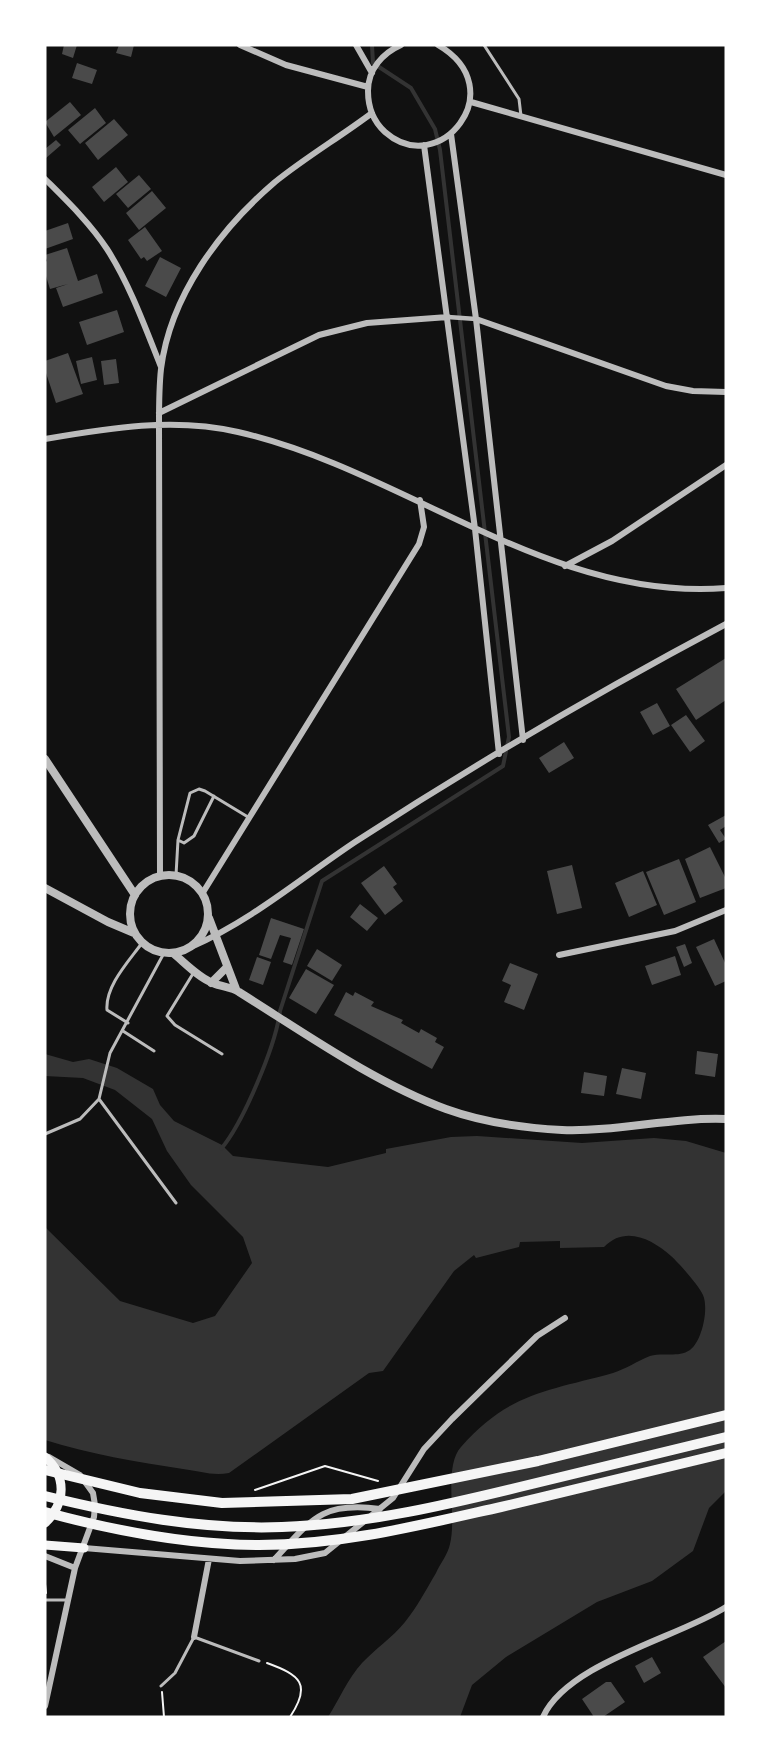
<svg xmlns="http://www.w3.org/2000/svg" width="771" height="1762" font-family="'Times New Roman',serif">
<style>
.water{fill:#333}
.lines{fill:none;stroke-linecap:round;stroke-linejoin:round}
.stream{stroke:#333;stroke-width:4}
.building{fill:#4a4a4a}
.path{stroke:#f5f5f5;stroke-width:2}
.service{stroke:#bcbcbc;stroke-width:3}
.pedestrian{stroke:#bcbcbc;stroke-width:4.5}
.minor{stroke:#bcbcbc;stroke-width:6}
.tertiary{stroke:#bcbcbc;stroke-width:8}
.secondary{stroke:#f5f5f5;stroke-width:9}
.trunk{stroke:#f5f5f5;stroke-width:10}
</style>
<rect width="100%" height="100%" fill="#111"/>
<!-- water -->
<path class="water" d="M45,1054L73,1062L89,1059L117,1068L153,1089L160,1105L174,1121L222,1145L233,1156L328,1167L386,1153V1149L451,1137L477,1136L582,1143L654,1138L686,1141L726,1153V1491L709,1508L693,1551L652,1581L597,1602L506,1657L472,1685L460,1717H328C339,1700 348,1678 362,1663C375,1649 392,1638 405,1622C417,1607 426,1590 436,1573C440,1564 448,1554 450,1544C457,1517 443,1467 461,1447C509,1392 549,1391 613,1373C626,1369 637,1361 650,1356C663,1352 678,1358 690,1350C702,1341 709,1309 703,1295C699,1286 679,1263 671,1256C652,1239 625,1225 604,1247L560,1248V1241L520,1242L519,1247L476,1258L474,1255L454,1271L383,1371L369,1373L229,1473C212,1476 200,1471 183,1469C137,1462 90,1454 45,1440V1227L120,1301L193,1323L215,1316L252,1263L243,1237L191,1185L167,1151L152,1119L115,1090L83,1078L45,1076Z"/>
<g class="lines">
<!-- stream -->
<path class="stream" d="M221,1149C243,1123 276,1045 280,1011L322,881L503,766L509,737L440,150L435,129L411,88L373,63L372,45"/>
</g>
<!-- building -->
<path class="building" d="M64,45H77L73,58L62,54Z
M119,45H134L131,57L116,53Z
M77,63L97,70L92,84L72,78Z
M70,102L81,115L54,137L45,122Z
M95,108L106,123L80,144L68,130Z
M114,119L128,135L98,160L85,143Z
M56,140L61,145L46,158L45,149Z
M116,167L128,182L104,202L92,187Z
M139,175L151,189L128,208L116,194Z
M152,191L166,208L139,230L126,213Z
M68,223L73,239L45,249V231Z
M145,227L162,251L147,261L144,257L141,259L128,240Z
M67,248L78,281L97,274L103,293L63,307L56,288L68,284L50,289L45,273V262L47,261L45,255Z
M160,257L181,268L166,297L145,286Z
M117,310L124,332L87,345L79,322Z
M68,353L83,394L56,403L45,370V361Z
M92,357L97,380L81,384L76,361Z
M116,359L119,383L104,385L101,361Z
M726,658V700L696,720L676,689Z
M657,703L670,726L653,735L640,712Z
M686,715L705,741L690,752L671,725Z
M564,742L574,758L549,773L539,758Z
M726,815V826L720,830L726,839L719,843L708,825Z
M710,847L726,879V888L700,898L685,859Z
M679,859L696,902L664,915L646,872Z
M572,865L582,908L557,914L547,871Z
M384,866L397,884L393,887L403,901L385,915L361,883Z
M643,871L657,905L629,917L615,883Z
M360,904L378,918L367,931L350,917Z
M271,918L304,929L292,965L283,962L291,938L280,935L271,959L259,955Z
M714,939L726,965V981L715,986L696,947Z
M685,944L692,963L684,967L676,947Z
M317,949L342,965L332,981L307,966Z
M675,956L681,975L652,985L645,966Z
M257,957L271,962L263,985L249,980Z
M510,963L538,974L524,1010L504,1002L511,985L502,981Z
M306,969L334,985L316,1014L289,998Z
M346,992L353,996L355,992L374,1002L371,1006L403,1020L401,1023L419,1033L421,1029L437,1038L435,1042L444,1047L432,1069L334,1015Z
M697,1051L718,1054L715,1077L695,1074Z
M622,1068L646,1073L641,1099L616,1094Z
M584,1072L607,1076L604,1096L581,1093Z
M726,1641V1688L703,1657Z
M652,1657L661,1673L644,1683L635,1666Z
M606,1682H611L625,1702L603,1717H594L582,1699Z"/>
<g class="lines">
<!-- path -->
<path class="path" d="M255,1490L325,1466L378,1481
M45,1584L46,1593
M267,1663C300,1675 312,1684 290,1717
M162,1692L164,1717"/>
<!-- service -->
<path class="service" d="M484,45L519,99L521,116
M178,840L184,843L194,836L214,796
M176,875L178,840L190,793L199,789L205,791L248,817
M194,972L167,1016L175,1025L222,1054
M128,1023L107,1010C105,986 129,961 142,943
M123,1031L154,1051
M99,1099L176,1203
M45,1134L80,1119L99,1099L110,1053L164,953
M45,1600H67
M161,1686L175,1673L194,1637L259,1661"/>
<!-- pedestrian -->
<path class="pedestrian" d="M448,317L476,319"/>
<!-- minor -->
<path class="minor" d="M240,45L286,65L368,87
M356,45L372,73
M401,45C383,53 368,69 368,91C368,107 373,121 385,132C439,180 514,89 438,45
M471,102L726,175
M451,134L476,319L523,740
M424,145L475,529L499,754
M45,179C67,201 90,223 107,249C130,285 145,327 161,367
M476,319L666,386L693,391L726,392
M159,413L319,335L367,323L448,317
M45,439C109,428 174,417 238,432C405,470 548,602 726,588
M565,566L612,541L726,465
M160,876L159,424C159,406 159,387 161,369C170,296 220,229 275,182C306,157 340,137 372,113
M202,894L419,544L424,527L420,500
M191,947C251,921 301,878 355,842C475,764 600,691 726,624
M559,955L675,931L726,910
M84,1548L240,1561L295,1559L325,1553L393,1498L424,1449L452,1419L537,1336L565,1318
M45,1556L75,1568
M274,1560C311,1520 321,1501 380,1509
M194,1637L209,1559
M45,1706L75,1568L94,1517L95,1505L93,1493L80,1475L49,1457
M543,1717C567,1663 679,1637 726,1607"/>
<!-- tertiary -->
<path class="tertiary" d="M45,759L135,895
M130 914a39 39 0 1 1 78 0a39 39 0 1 1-78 0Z
M45,888L108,922L134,933
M209,918L236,989
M173,953C185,963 199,978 213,983C222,987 232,987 239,992C303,1032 375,1083 446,1109C482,1122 524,1128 562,1130C617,1132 671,1117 726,1119
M211,983L227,967"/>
<!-- secondary -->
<path class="secondary" d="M45,1457C67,1476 66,1503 45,1523
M45,1545L84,1548"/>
<!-- trunk -->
<path class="trunk" d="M45,1470L140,1493L222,1503L352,1499L538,1461L726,1415
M45,1496C123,1515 201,1530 282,1527C368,1524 450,1504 532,1484C597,1468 661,1453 726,1437
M45,1512C115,1531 186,1545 259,1545C342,1545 421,1525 501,1507C576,1489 651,1471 726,1453"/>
</g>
<!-- border -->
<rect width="771" height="1762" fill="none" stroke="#ffffff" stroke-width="93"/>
</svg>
